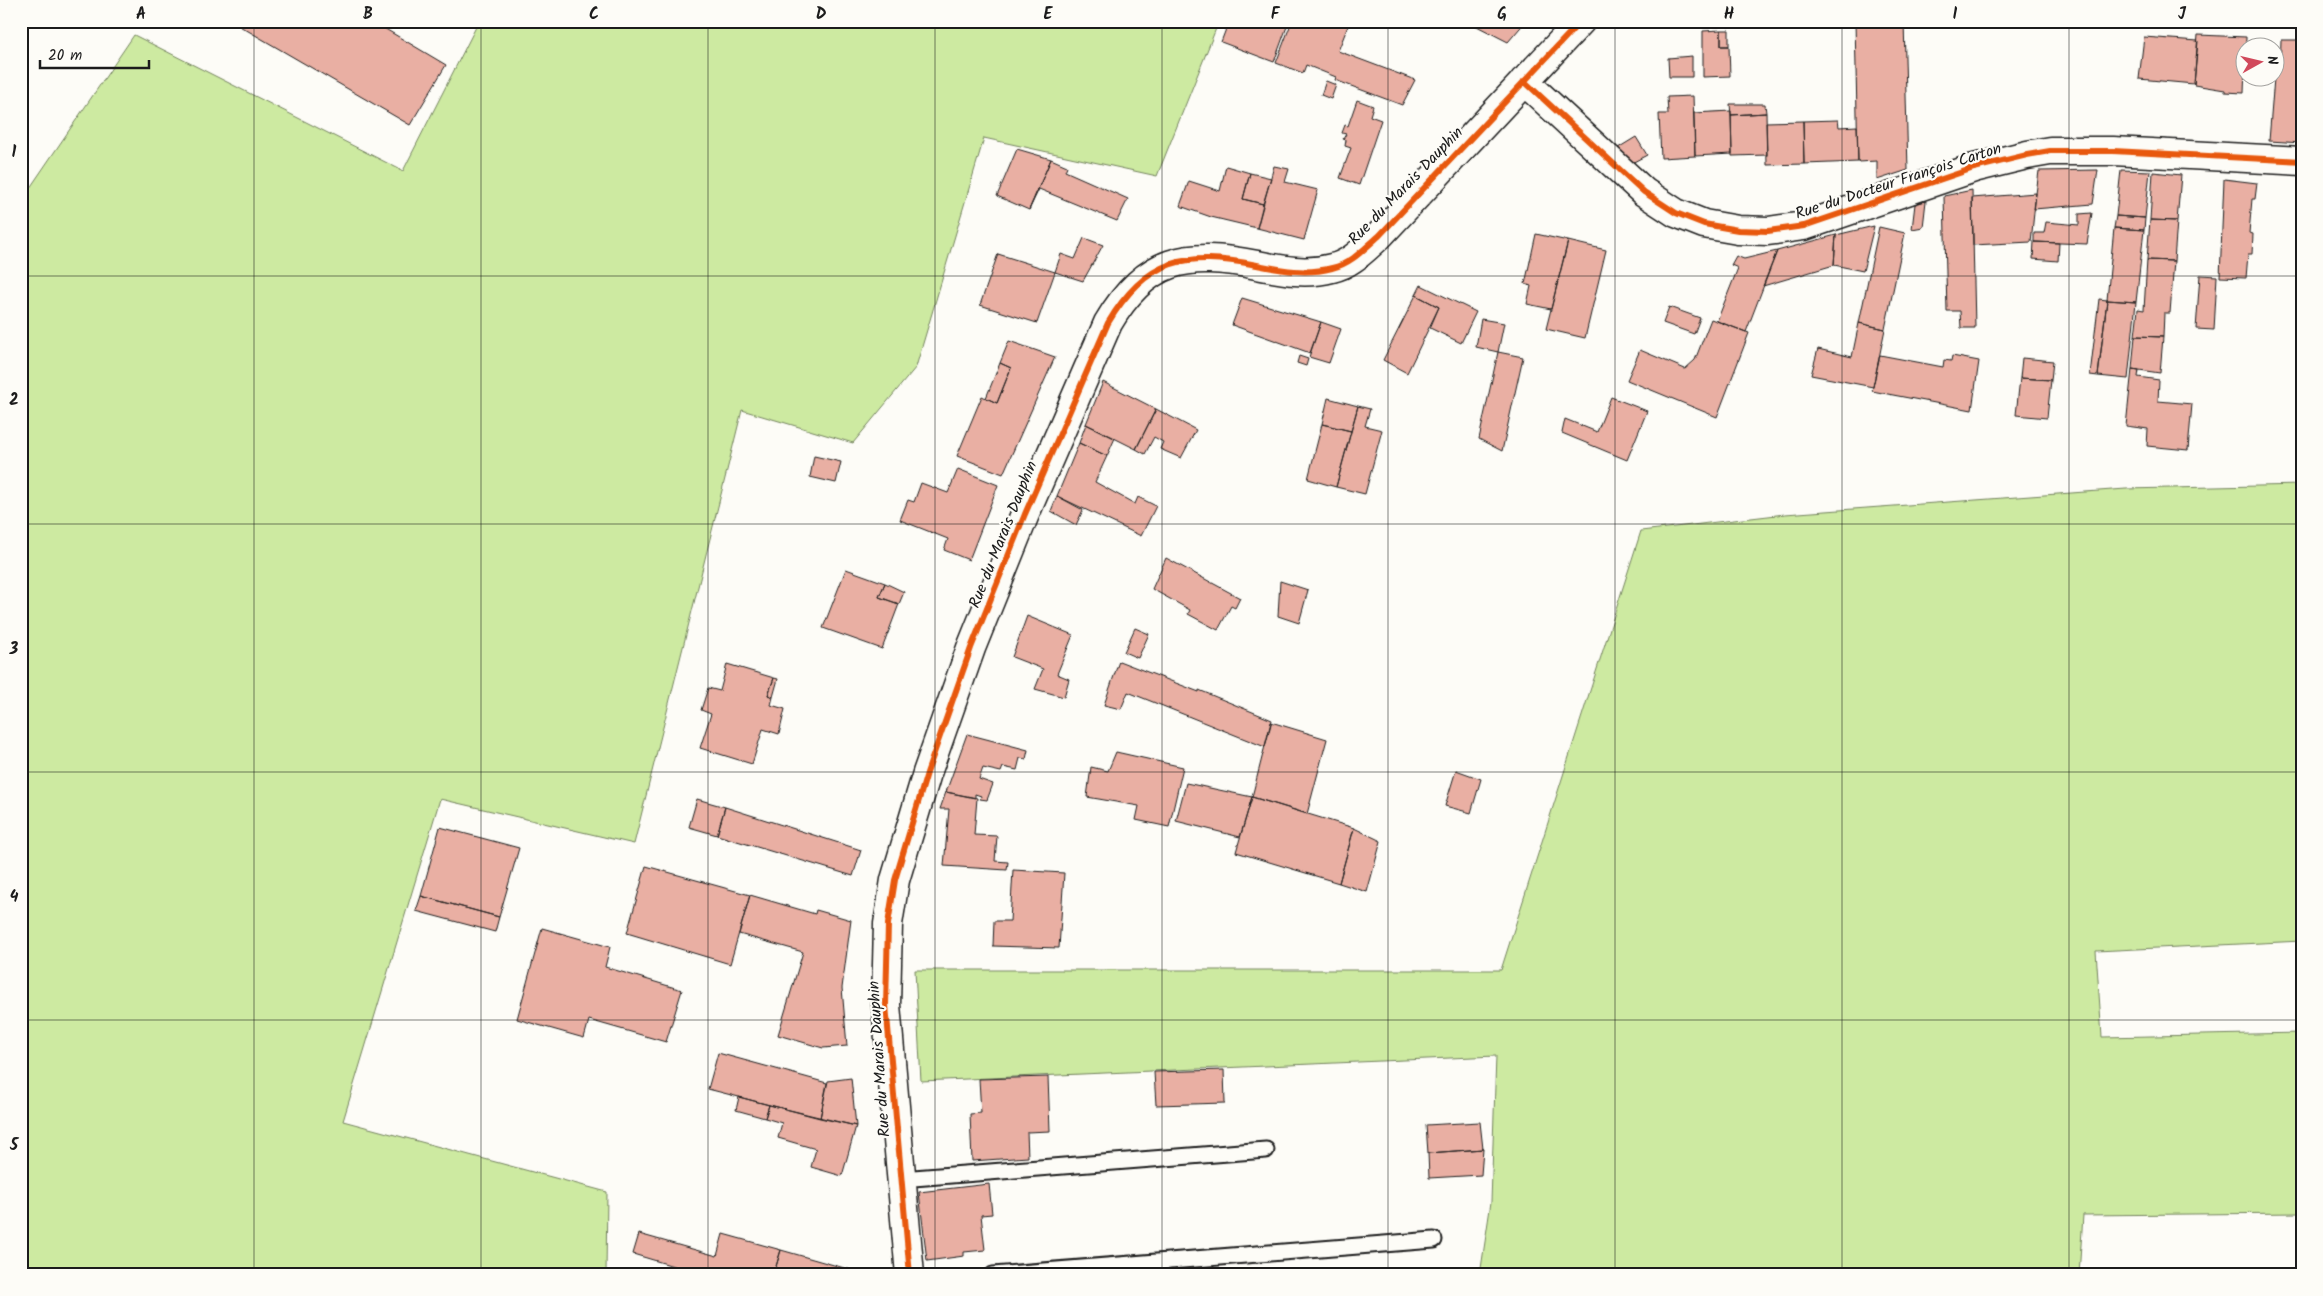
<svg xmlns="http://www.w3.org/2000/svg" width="2323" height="1296" font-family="Kalam,sans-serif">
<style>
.green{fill:#cdeaa1;stroke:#74835e}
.building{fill:#e9afa3;stroke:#1c1c1c}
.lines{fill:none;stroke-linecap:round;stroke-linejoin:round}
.lane-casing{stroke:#1c1c1c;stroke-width:19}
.street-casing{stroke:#1c1c1c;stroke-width:31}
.lane{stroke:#fdfcf7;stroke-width:15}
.street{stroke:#fdfcf7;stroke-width:28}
.cycleway-casing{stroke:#fdfcf7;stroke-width:9}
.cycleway{stroke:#e8590c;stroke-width:6}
.grid{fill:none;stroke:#1c1c1c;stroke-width:1;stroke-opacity:0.55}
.labels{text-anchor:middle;stroke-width:4.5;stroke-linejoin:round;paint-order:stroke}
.street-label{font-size:16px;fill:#1c1c1c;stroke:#fdfcf7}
.neatline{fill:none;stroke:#1c1c1c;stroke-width:2}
.grid-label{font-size:16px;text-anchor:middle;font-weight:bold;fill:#1c1c1c}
</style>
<rect width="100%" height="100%" fill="#fdfcf7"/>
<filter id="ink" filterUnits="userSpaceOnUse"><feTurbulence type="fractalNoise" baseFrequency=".02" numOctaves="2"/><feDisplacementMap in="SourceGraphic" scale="10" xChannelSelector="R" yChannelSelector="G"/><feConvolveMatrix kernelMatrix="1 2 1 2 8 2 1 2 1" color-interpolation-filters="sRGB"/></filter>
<g filter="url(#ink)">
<!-- green -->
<path class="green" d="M479,21H1219L1157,176L984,138L916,367L853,443L742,410L634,844L440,799L343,1121L607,1192L606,1275H21V201L134,35L403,171Z
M2302,485V941L2096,951L2102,1037L2302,1033V1213L2083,1215L2079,1275H1480L1491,1202L1496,1056L921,1081L915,970H1501L1641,531L1785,514L2126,489Z"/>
<!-- building -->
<path class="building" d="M231,21H372L446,65L410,125Z
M1229,21H1289L1274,62L1221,42Z
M1292,21H1350L1338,51L1415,80L1402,105L1335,80L1336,77L1306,65L1303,73L1276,63Z
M1467,21H1526L1508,42Z
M1855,21H1904L1908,170L1877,180V161L1858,162Z
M2302,21V143L2269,141L2274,78L2276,68H2280L2281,40H2301Z
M1721,30H1729V46H1721Z
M1721,30V46H1729L1730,76L1703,77V31Z
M2198,35L2246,37L2244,93L2225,92V90L2194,85Z
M2144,37L2198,41L2194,84L2139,79Z
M1692,56V77H1669L1668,58Z
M1326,81L1336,85L1331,99L1321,95Z
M1693,96L1695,156L1661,158L1659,114H1668L1667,97Z
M1357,100L1373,106L1370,116L1381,120L1359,185L1340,178L1351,148L1345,146L1346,140L1343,139L1346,134L1342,133L1345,125L1348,126Z
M1730,104H1765L1766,113L1731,115Z
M1731,111L1732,154L1695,156L1694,113Z
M1766,113L1767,155L1732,156L1731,115Z
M1838,120L1839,127L1857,126L1858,162L1804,164L1803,121Z
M1803,121L1804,164L1767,165L1766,122Z
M1636,137L1647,155L1628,165L1618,148Z
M1017,149L1051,159L1029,210L997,196Z
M1051,159L1067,166L1065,171L1128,199L1117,221L1039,189L1029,210Z
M1226,166L1250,173L1243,199L1263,204L1257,228L1211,217L1180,206L1189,181L1220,191Z
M1274,166L1289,169L1285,182L1318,190L1304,240L1257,228Z
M2098,170L2093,204L2034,209L2039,171Z
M2121,170L2150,171L2145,218L2116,216Z
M2153,172L2181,175L2177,221L2150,220Z
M1250,173L1271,178L1263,204L1243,199Z
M2224,179L2257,183L2255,199H2252L2249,233L2253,234L2252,254H2248L2246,278L2220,277Z
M1972,190L1975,328H1961L1960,311H1947L1944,196Z
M2036,193L2031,242L1973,245L1972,198Z
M1926,201L1923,227L1912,229L1915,204Z
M2092,213L2087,244L2034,242V233H2044L2046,222L2079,225V214Z
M2116,216L2145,218L2144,230L2114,228Z
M2150,220L2177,221L2174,261L2147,260Z
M1874,226L1863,271L1834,265L1836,235Z
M1879,227L1905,233L1885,329L1859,323Z
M2114,228L2144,230L2136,302L2107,300Z
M1536,234L1568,241L1551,309L1527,304L1531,286L1525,284Z
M1836,235L1834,265L1763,286L1777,251Z
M1084,238L1103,245L1083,281L1055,272L1061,254L1075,259Z
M1568,241L1606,250L1585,338L1546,329Z
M2034,242L2059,243L2058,261L2033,259Z
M1777,251L1746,332L1717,321L1738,268L1731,265L1736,256L1744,259Z
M998,254L1055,272L1037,323L980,305Z
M2147,260L2174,261L2170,313H2164L2163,337L2135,336L2138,309L2144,310Z
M2200,275L2217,276L2214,330L2196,329Z
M1421,285L1476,312L1461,343L1430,328L1439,307L1416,295Z
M1416,295L1439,307L1407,373L1383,360Z
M1242,298L1321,322L1310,353L1232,325Z
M2099,299L2107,300L2098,376L2090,375Z
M2107,300L2136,302L2128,379L2098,376Z
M1669,307L1700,318L1694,334L1663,323Z
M1481,319L1504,323L1498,352L1476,347Z
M1711,319L1749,333L1717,417L1627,380L1640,350L1685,369L1695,360Z
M1321,322L1341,329L1329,363L1309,357Z
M1859,323L1885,329L1873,387L1811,375L1818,349L1852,357Z
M2135,336L2163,337L2160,373L2132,369Z
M1009,341L1055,357L1003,474L957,456L982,396L997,403L1011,368L1000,363Z
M1498,352L1523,357L1502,451L1479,439Z
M1880,355L1943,367L1944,360L1951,361L1952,356L1979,361L1972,410L1872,391Z
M1299,356L1308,359L1306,366L1297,363Z
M2022,358L2053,361L2051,380L2020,378Z
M1000,363L1011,368L997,403L986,398Z
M2132,369L2139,370L2138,377L2159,380L2158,401L2192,404L2188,450L2147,446L2148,429L2126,426Z
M2020,378L2051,380L2047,418L2016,415Z
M1103,382L1156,409L1136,449L1086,424Z
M1611,397L1647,411L1627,460L1562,433L1565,419L1597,432Z
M1328,398L1358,406L1351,431L1322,424Z
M1358,406L1370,409L1365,426L1382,430L1365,494L1336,487Z
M1156,409L1196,430L1181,458L1160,449L1163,442L1154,437L1145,454L1136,449Z
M1086,424L1115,438L1107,456L1079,443Z
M1322,424L1351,431L1336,487L1308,479Z
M1079,443L1107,456L1095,482L1135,504L1138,497L1156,506L1141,536L1057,496Z
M814,456L841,462L836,483L810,477Z
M958,469L998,485L969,560L944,550L948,539L900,520L908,500L914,502L921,483L948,493Z
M1057,496L1083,510L1076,525L1051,511Z
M1166,558L1240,598L1235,608L1231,606L1218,630L1188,614L1190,610L1152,589Z
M846,569L885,583L879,597L899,604L882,649L823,628Z
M1280,581L1308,590L1299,623L1278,616Z
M885,583L904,592L899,604L879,597Z
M1027,616L1073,635L1057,674L1069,679L1064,697L1035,689L1043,669L1012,657Z
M1135,628L1149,634L1138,658L1124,652Z
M1119,661L1199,692V690L1272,720L1265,747L1128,692L1121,709L1104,705Z
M727,664L774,678L768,695L773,697L771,705L785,709L779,734L763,729L752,764L700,748L711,714L701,710L708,688L720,691Z
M774,678L778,679L773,697L768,695Z
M1271,722L1327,739L1307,814L1252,797Z
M967,734L1028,750L1026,759L1020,758L1017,770L1003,767L1001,772L983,768L979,779L993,784L987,800L980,799L981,796L975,794V798L946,792Z
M1116,752L1183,767L1169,827L1136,820L1139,806L1087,797L1091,767L1108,771Z
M1456,770L1481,779L1471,813L1445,806Z
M1186,783L1252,797L1240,837L1176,821Z
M946,792L977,798L974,835L997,836L995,861L1008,862L1007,870L944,866L949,809H940Z
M1252,797L1354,828L1339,883L1236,852Z
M697,799L725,807L717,835L689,827Z
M725,807L861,850L853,876L717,835Z
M440,827L519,848L499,917L421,896Z
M1354,828L1381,841L1367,892L1339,883Z
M646,866L750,895L730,964L627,933Z
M1013,870L1064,873L1059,948L993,946L994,921H1010Z
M750,895L815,914L816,910L851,920L842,988L847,1046L823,1048L778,1035L803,952L739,934Z
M421,896L499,917L495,932L416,911Z
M542,928L610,947L605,967L682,990L666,1042L589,1020L584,1038L517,1019Z
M718,1053L827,1083L820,1118L708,1089Z
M1224,1070L1225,1103L1156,1105L1154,1072Z
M1048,1077L1050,1131L1027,1132L1028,1157L972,1161L970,1114L981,1113L979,1079Z
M851,1078L856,1126L820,1118L828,1081Z
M739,1097L769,1105L765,1118L736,1110Z
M769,1105L856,1126L842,1176L811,1167L816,1149L778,1138L782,1123L765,1118Z
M1480,1122L1483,1149L1428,1153L1426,1125Z
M1483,1149L1481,1175L1429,1178L1428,1153Z
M989,1184L992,1214L981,1215L985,1250L964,1252V1256L927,1261L919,1192Z
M639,1234L717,1256L723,1234L781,1250L774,1273L769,1272L768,1275H704L633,1254Z
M781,1250L869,1275H781L774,1273Z"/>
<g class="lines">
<defs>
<path id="lane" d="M901,1179L1266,1150
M993,1275L1434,1240"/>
<path id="street" d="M1524,81L1644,192L1676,213L1704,224L1738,230L1768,231L1804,226L1974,168L2027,155L2050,151H2113L2302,161
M910,1275L886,1005L888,924L895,880L927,773L971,648L1025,514L1108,323C1146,258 1186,251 1257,265C1282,270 1306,275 1332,268C1351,264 1365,248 1379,236L1581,21"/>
</defs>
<!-- lane casing -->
<use href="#lane" class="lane-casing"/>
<!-- street casing -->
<use href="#street" class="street-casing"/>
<!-- lane -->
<use href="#lane" class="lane"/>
<!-- street -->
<use href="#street" class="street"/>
<defs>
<path id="cycleway" d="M1524,81L1644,192L1676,213L1704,224L1738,230L1768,231L1804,226L1974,168L2027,155L2050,151H2113L2302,161
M910,1275L886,1005L888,924L895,880L927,773L971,648L1025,514L1108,323C1146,258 1186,251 1257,265C1282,270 1306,275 1332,268C1351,264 1365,248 1379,236L1581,21"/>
</defs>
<!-- cycleway casing -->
<use href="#cycleway" class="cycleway-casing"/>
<!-- cycleway -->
<use href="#cycleway" class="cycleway"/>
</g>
</g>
<!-- grid -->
<path class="grid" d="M254,21V1275M481,21V1275M708,21V1275M935,21V1275M1162,21V1275M1388,21V1275M1615,21V1275M1842,21V1275M2069,21V1275M21,276H2302M21,524H2302M21,772H2302M21,1020H2302"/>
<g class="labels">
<!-- street labels -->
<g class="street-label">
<text transform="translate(1898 180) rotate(-18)" y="6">Rue du Docteur François Carton</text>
<text transform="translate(1405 185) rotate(-46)" y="6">Rue du Marais Dauphin</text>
<text transform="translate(1002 534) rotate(-68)" y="6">Rue du Marais Dauphin</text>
<text transform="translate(878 1059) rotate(-94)" y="6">Rue du Marais Dauphin</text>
</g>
</g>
<!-- margin -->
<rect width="2323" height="1296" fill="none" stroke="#fdfcf7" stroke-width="55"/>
<!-- north arrow -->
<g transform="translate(2260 62) rotate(82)"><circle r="24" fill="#fdfcf7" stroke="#a3a29f"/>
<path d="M0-4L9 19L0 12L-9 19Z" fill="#d1495b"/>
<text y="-8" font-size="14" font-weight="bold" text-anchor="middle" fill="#1c1c1c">N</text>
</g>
<!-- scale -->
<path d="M40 60v8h109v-8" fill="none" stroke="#1c1c1c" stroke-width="2.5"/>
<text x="48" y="60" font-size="15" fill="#1c1c1c" stroke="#fdfcf7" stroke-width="4" paint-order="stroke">20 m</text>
<rect x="28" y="28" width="2268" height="1240" class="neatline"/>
<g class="grid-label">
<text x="141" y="19">A</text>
<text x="368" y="19">B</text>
<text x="594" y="19">C</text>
<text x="821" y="19">D</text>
<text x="1048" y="19">E</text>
<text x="1275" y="19">F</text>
<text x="1502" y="19">G</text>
<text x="1729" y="19">H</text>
<text x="1955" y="19">I</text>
<text x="2182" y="19">J</text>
<text x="14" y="157">1</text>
<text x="14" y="405">2</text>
<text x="14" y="654">3</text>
<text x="14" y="902">4</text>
<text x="14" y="1150">5</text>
</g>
</svg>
